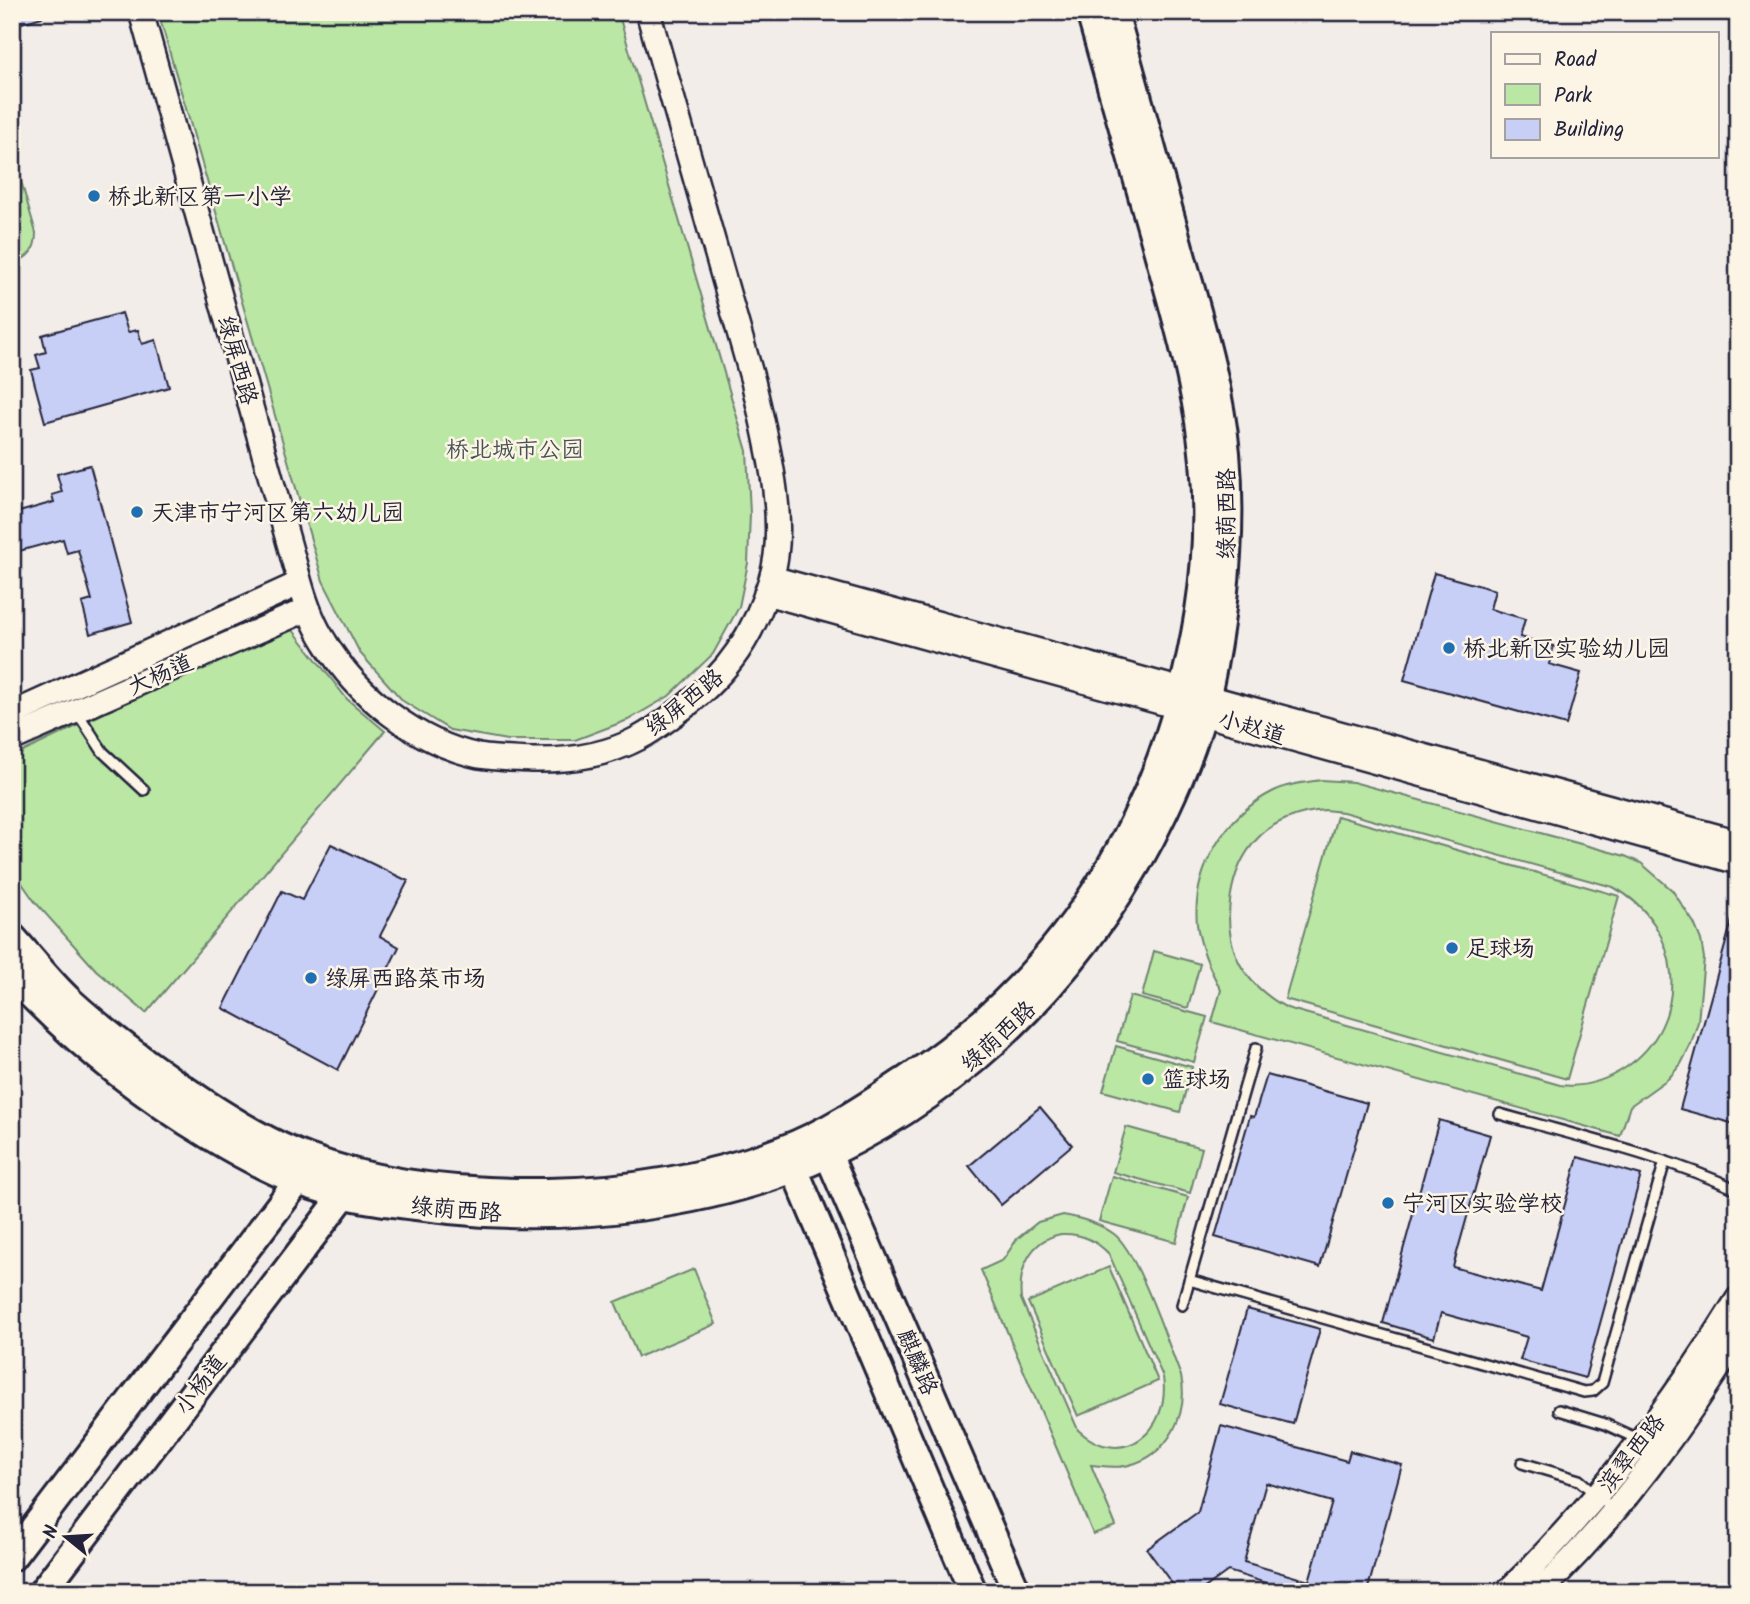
<svg xmlns="http://www.w3.org/2000/svg" width="1750" height="1604" font-family="Kalam,'LXGW WenKai TC',sans-serif">
<style>
.green{fill:#bbe7a5;stroke:#6e8470;stroke-width:2;fill-rule:evenodd}
.building{fill:#c8cff7;stroke:#22223b;stroke-width:2;fill-rule:evenodd}
.lines{fill:none;stroke-linecap:round;stroke-linejoin:round}
.service-casing{stroke:#22223b;stroke-width:14}
.tertiary-casing{stroke:#22223b;stroke-width:28}
.secondary-casing{stroke:#22223b;stroke-width:32}
.service{stroke:#fcf5e5;stroke-width:9}
.tertiary{stroke:#fcf5e5;stroke-width:23}
.secondary{stroke:#fcf5e5;stroke-width:26}
.poi-dot{fill:#1f6fb2;stroke:#fcf5e5;stroke-width:2.5}
.labels{text-anchor:middle;stroke-width:5;stroke-linejoin:round;paint-order:stroke}
.poi-label{font-size:23px;fill:#22223b;stroke:#fcf5e5;text-anchor:start}
.street-label{font-size:23px;fill:#22223b;stroke:#fcf5e5}
.park-label{font-size:23px;fill:#485356;stroke:#fcf5e5}
</style>
<rect width="100%" height="100%" fill="#f2ede9"/>
<filter id="ink" filterUnits="userSpaceOnUse"><feTurbulence type="fractalNoise" baseFrequency=".0143" numOctaves="2"/><feDisplacementMap in="SourceGraphic" scale="14" xChannelSelector="R" yChannelSelector="G"/><feConvolveMatrix kernelMatrix="1 2 1 2 8 2 1 2 1" color-interpolation-filters="sRGB"/></filter>
<g filter="url(#ink)">
<!-- green -->
<path class="green" d="M158,12H618L747,451L750,514L748,563L739,607L713,654L669,696L628,720L575,740H507L450,730L403,701L360,653L323,581Z
M12,150L36,233C36,250 29,258 12,264Z
M289,625L347,699L385,731L146,1013L96,970L35,902L12,869V757Z
M1321,780L1353,782L1625,856L1641,863L1672,890L1694,923L1701,940L1704,958L1698,1022L1691,1044L1681,1064L1669,1078L1630,1106L1620,1136L1212,1022L1221,990C1210,970 1200,947 1197,924C1192,870 1225,815 1274,791C1288,784 1305,782 1321,780ZM1324,810L1343,812L1613,887C1684,924 1693,1023 1625,1068C1605,1081 1584,1088 1560,1085L1287,1008C1267,997 1248,981 1238,960C1221,923 1229,869 1257,839C1273,821 1300,812 1324,810Z
M1337,816L1619,896L1567,1079L1285,999Z
M1154,951L1200,964L1188,1008L1142,996Z
M1130,996L1207,1017L1194,1062L1117,1041Z
M1116,1046L1192,1067L1180,1112L1103,1091Z
M1126,1127L1202,1148L1190,1193L1113,1172Z
M1112,1176L1188,1197L1176,1242L1099,1221Z
M1063,1215C1081,1218 1099,1223 1114,1234C1138,1252 1168,1344 1181,1376C1189,1414 1169,1455 1129,1465C1117,1469 1103,1466 1091,1465L1116,1526L1093,1534L981,1270L1003,1260L1017,1239L1038,1222ZM1061,1234C1080,1233 1096,1240 1109,1254L1163,1377C1171,1431 1122,1471 1078,1430L1021,1299C1018,1269 1030,1240 1061,1234Z
M1109,1267L1158,1381L1078,1416L1028,1302Z
M694,1269L716,1324L638,1357L615,1302Z"/>
<!-- building -->
<path class="building" d="M12,12H41L42,17L12,26Z
M122,313L128,332L138,330L142,344L156,340L169,387L45,422L31,370L40,368L36,355L46,352L42,335Z
M90,465L132,622L90,634L82,603L92,600L78,550L67,553L63,539L12,553V514L54,502L52,495L62,492L57,474Z
M1434,573L1495,590L1490,609L1525,619L1520,637L1554,646L1549,664L1581,673L1566,725L1404,680Z
M331,844L408,881L380,936L399,947L338,1070L223,1008L282,891L302,900Z
M1734,913L1738,914V1125L1680,1109Z
M1267,1075L1367,1103L1320,1267L1215,1237L1250,1116L1254,1117Z
M1040,1107L1072,1145L1001,1205L969,1166Z
M1439,1120L1490,1135L1453,1267L1541,1291L1578,1157L1641,1175L1585,1378L1520,1360L1527,1337L1441,1313L1434,1338L1383,1323Z
M1247,1309L1320,1329L1293,1424L1220,1404Z
M1221,1426L1347,1461L1350,1451L1402,1465L1367,1592H1294L1228,1571L1199,1592H1178L1147,1549L1198,1512ZM1266,1483L1332,1502L1309,1581L1244,1562Z"/>
<g class="lines">
<defs>
<path id="service" d="M77,712L103,752L144,790
M1500,1114C1580,1137 1662,1155 1738,1190
M1189,1280L1584,1392L1593,1391L1602,1383L1665,1161
M1182,1305L1256,1048
M1559,1410L1605,1424L1640,1440
M1522,1463L1579,1480L1614,1510"/>
<path id="tertiary" d="M141,12L300,583C306,604 313,624 325,642C357,696 417,743 479,756C496,759 514,759 531,760C568,761 607,755 639,738C655,730 669,718 683,708C729,672 754,635 771,579C789,522 766,438 753,381L648,12
M772,578L1738,842
M766,593L1738,862
M12,714L300,583
M12,739L308,609
M1507,1592C1598,1503 1671,1407 1738,1299
M1539,1592C1614,1521 1685,1424 1738,1336"/>
<path id="secondary" d="M12,937C32,959 50,983 71,1002C113,1040 155,1070 202,1101C236,1123 270,1144 308,1158C382,1186 467,1193 546,1192C625,1191 708,1178 782,1150C827,1133 867,1106 906,1080C1073,971 1168,806 1199,611C1209,548 1209,478 1198,415C1188,354 1169,293 1153,234C1132,160 1111,86 1090,12
M12,975C71,1038 136,1092 210,1136C238,1153 267,1169 298,1181C347,1200 399,1204 450,1210C570,1223 721,1206 830,1153C978,1082 1096,957 1165,810C1182,774 1198,735 1207,696C1224,617 1233,533 1226,453C1220,387 1200,322 1182,258C1160,176 1137,94 1114,12
M822,1140L1017,1592
M787,1152L973,1592
M12,1557L298,1181L305,1166
M42,1592L343,1196L347,1181"/>
</defs>
<!-- service casing -->
<use href="#service" class="service-casing"/>
<!-- tertiary casing -->
<use href="#tertiary" class="tertiary-casing"/>
<!-- secondary casing -->
<use href="#secondary" class="secondary-casing"/>
<!-- service -->
<use href="#service" class="service"/>
<!-- tertiary -->
<use href="#tertiary" class="tertiary"/>
<!-- secondary -->
<use href="#secondary" class="secondary"/>
</g>
</g>
<!-- markers -->
<g class="poi-dot">
<circle cx="94" cy="196" r="7"/>
<circle cx="137" cy="512" r="7"/>
<circle cx="1449" cy="648" r="7"/>
<circle cx="1452" cy="948" r="7"/>
<circle cx="311" cy="978" r="7"/>
<circle cx="1148" cy="1079" r="7"/>
<circle cx="1388" cy="1203" r="7"/>
</g>
<g class="labels">
<!-- poi labels -->
<g class="poi-label">
<text x="108" y="204">桥北新区第一小学</text>
<text x="151" y="520">天津市宁河区第六幼儿园</text>
<text x="1463" y="656">桥北新区实验幼儿园</text>
<text x="1466" y="956">足球场</text>
<text x="325" y="986">绿屏西路菜市场</text>
<text x="1162" y="1087">篮球场</text>
<text x="1402" y="1211">宁河区实验学校</text>
</g>
<!-- street labels -->
<g class="street-label">
<text transform="translate(238 360) rotate(74)" y="8">绿屏西路</text>
<text transform="translate(1226 514) rotate(-90)" y="8">绿荫西路</text>
<text transform="translate(160 674) rotate(-24)" y="8">大杨道</text>
<text transform="translate(684 702) rotate(-39)" y="8">绿屏西路</text>
<text transform="translate(1252 727) rotate(16)" y="8">小赵道</text>
<text transform="translate(998 1036) rotate(-43)" y="8">绿荫西路</text>
<text transform="translate(456 1209) rotate(5)" y="8">绿荫西路</text>
<text transform="translate(918 1362) rotate(67)" y="8">麒麟路</text>
<text transform="translate(200 1384) rotate(-53)" y="8">小杨道</text>
<text transform="translate(1631 1453) rotate(-52)" y="8">滨翠西路</text>
</g>
<!-- park labels -->
<g class="park-label">
<text x="515" y="457">桥北城市公园</text>
</g>
</g>
<!-- margin -->
<rect width="1750" height="1604" fill="none" stroke="#fcf5e5" stroke-width="42"/>
<rect x="21" y="21" width="1708" height="1562" fill="none" stroke="#22223b" stroke-width="2.5" filter="url(#ink)"/>
<!-- legend -->
<rect x="1491" y="32" width="228" height="126" fill="#fcf5e5" stroke="#a5a1a1" stroke-width="2"/>
<rect x="1505" y="54" width="35" height="10" fill="#fcf5e5" stroke="#a5a1a1" stroke-width="2"/>
<text x="1554" y="66" font-size="21" fill="#22223b">Road</text>
<rect x="1505" y="84" width="35" height="21" fill="#bbe7a5" stroke="#a5a1a1" stroke-width="2"/>
<text x="1554" y="102" font-size="21" fill="#22223b">Park</text>
<rect x="1505" y="119" width="35" height="21" fill="#c8cff7" stroke="#a5a1a1" stroke-width="2"/>
<text x="1554" y="136" font-size="21" fill="#22223b">Building</text>
<!-- north arrow -->
<g transform="translate(66 1537) rotate(288)" stroke="#fcf5e5" stroke-width="5" paint-order="stroke">
<path d="M0-5L12 26L0 18L-12 26Z" fill="#22223b"/>
<text y="-10" font-size="19" font-weight="bold" text-anchor="middle" fill="#22223b">N</text>
</g>
</svg>
